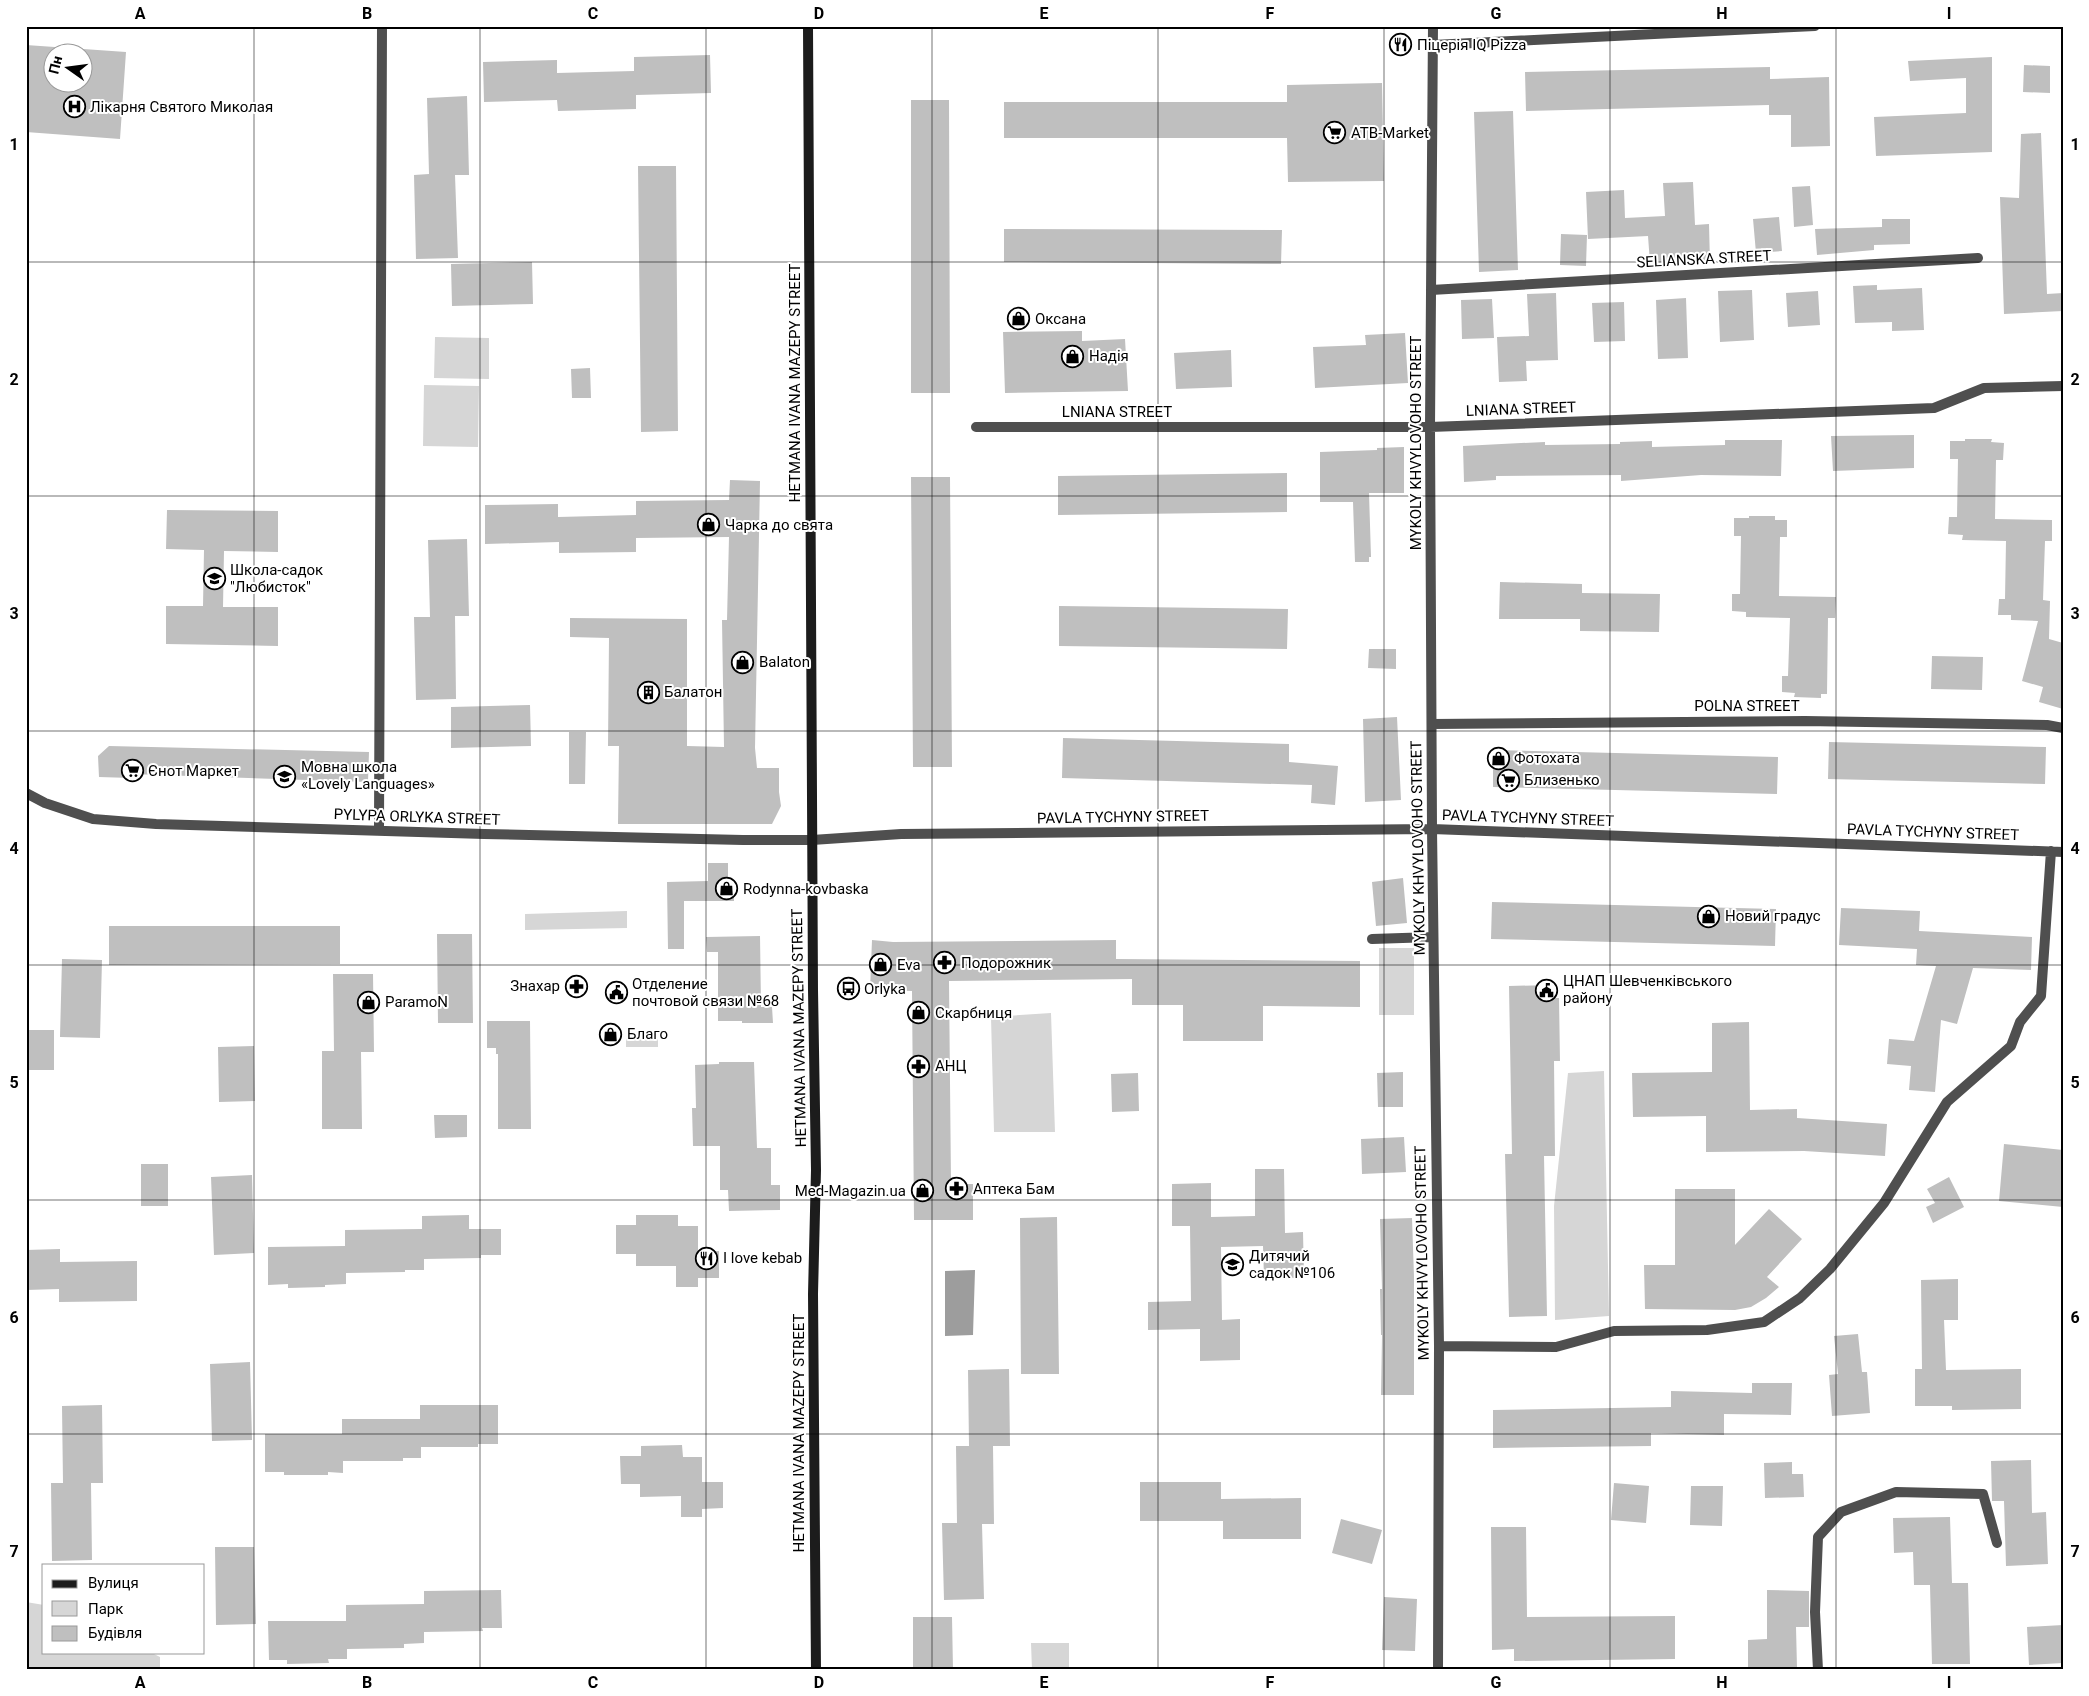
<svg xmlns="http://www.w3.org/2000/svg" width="2089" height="1696" font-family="Roboto,sans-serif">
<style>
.green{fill:#d6d6d6}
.water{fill:#9d9d9d}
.building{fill:#bfbfbf;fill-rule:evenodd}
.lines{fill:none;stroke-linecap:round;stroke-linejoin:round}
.minor{stroke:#4f4f4f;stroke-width:10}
.secondary{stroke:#1c1c1c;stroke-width:10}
.grid{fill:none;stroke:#000;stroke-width:1;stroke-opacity:0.55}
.labels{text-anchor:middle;stroke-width:4;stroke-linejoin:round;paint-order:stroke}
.poi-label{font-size:15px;fill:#000;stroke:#fff;text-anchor:start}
.street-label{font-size:15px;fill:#000;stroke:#fff}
.neatline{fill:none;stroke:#000;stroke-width:2}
.grid-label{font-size:16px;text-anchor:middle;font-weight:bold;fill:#000}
</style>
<rect width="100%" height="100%" fill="#fff"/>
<!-- green -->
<path class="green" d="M435,337L489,338V379L434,378Z
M424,385L479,386L478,447L423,446Z
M627,911V928L525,930V914Z
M1379,948H1414V1015H1379Z
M1051,1013L1055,1132H994L991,1017Z
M626,1039H658V1047H626Z
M1604,1071L1609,1316L1555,1320L1554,1206L1568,1073Z
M26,1602L44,1605V1652H150L160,1657V1670H26Z
M1031,1643H1069V1670H1032Z"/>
<!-- water -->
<path class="water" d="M975,1270L973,1335L945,1336V1271Z"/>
<!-- building -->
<path class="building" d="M26,45L126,52L120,139L26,132ZM52,52H82V82H52Z
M710,55L711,93L636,95V109L558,111L557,100L484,102L483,62L557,60V73L634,71V57Z
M1992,57V152L1876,156L1874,117L1966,113V78L1910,81L1908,61Z
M2024,65L2050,66V93L2023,92Z
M1770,67V79L1829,77L1830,146L1791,147V115H1769V105L1526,111L1525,72Z
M1382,83L1384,181L1288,182L1287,138H1004V102H1287V85Z
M467,96L469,175H455L458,258L416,259L414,175L429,174L427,98Z
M911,100H949L950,393H911Z
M1513,111L1518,270L1479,272L1474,112Z
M2041,133L2047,294L2063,293V311L2004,314L2000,197L2019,198L2021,134Z
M638,166H676L678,431L641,432Z
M1693,182L1695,225L1709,224L1710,263L1682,264V261L1650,263L1648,236L1588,239L1586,192L1624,190L1625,218L1665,216L1663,183Z
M1810,186L1813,225L1794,227L1792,187Z
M1779,217L1782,251L1756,253L1753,219Z
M1882,219H1910V244L1874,245V250L1817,255L1815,229L1882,227Z
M1004,229L1282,230L1281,264L1004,262Z
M1561,234L1587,235L1586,266L1560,265Z
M532,262L533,304L452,306L451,264Z
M1877,285V290L1922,288L1924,330L1892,331V322L1855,323L1853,286Z
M1752,290L1754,340L1720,342L1718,291Z
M1818,291L1820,325L1788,327L1786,293Z
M1556,293L1558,360L1526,361L1527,381L1499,382L1497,337L1529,336L1527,294Z
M1686,298L1688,358L1658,359L1656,300Z
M1492,299L1494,338L1462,339L1461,300Z
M1624,302L1625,341L1594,342L1592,303Z
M1082,331V341L1125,339L1128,391L1005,393L1003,332Z
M1405,333L1408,383L1315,388L1313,347L1366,345L1365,335Z
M1231,350L1232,387L1176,389L1174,353Z
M590,368L591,398H572L571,369Z
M1914,435V468L1833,471L1831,436Z
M1965,439H1992L1991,442L2004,443L2003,460H1996L1995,519L2052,520V541H2045L2043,600L2050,601L2049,639L2063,643V709L2039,702L2043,687L2022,681L2038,621L2011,620V615H1998L1999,599H2005L2006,541L1962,540L1963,535L1948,534L1949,517H1957L1958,459H1950V441H1965Z
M1725,440H1782L1781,476L1701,475L1621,481V475L1496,476V480L1464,482L1463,446L1521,443L1545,442V445L1620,444V442L1652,441V447L1725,445Z
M1404,447V493H1369L1371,557H1369V562H1355L1353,502H1320V452L1377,450V448Z
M1287,473V512L1058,515V476Z
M911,477H950L952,767H913Z
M730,480L760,481L755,748L757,768H779V792L781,806L772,824H618L619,746H608L609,638L570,637V618L687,619V746L724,747L722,620H727L729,537L636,538V552L559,553V542L485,544V505L558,504V517L636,515V501L729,500Z
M167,510L278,511V552L224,551L223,607H278V646L166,644V606H203L204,550L166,549Z
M1749,516H1775V520H1787V537H1780L1779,596L1836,597L1835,618H1828L1827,694H1821V698L1794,697L1795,693L1782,692V676H1788L1790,618L1746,617V612L1732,611V594H1740L1741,536H1734V518H1749Z
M467,539L469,616H455L456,699L416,700L414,617H430L428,540Z
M1500,582L1582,584V593L1660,594L1659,632L1580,631V619H1499Z
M1059,606L1288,609L1287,649L1059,646Z
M1369,649H1396V669L1368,668Z
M1932,656L1983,657L1982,690L1931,689Z
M530,705L531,746L451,748V707Z
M1397,717L1401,800L1365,802L1363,719Z
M569,732H586L585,784H569Z
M1063,738L1289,744V762L1338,766L1335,805L1311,803L1312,785L1062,778Z
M1829,742L2046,747L2045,784L1828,779Z
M109,746L369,752L368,782L131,774V778L99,777L98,756Z
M1493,750L1778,757L1777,794L1493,787Z
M708,863H728V884H734V901H684V949H668L667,882L708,881Z
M1403,878L1407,923L1376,926L1372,882Z
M1492,902L1776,909L1775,946L1491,939Z
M1841,908L1920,911L1919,931L2032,937L2031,970L1973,968L1957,1024L1941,1020L1935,1092L1909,1090L1911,1066L1887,1064L1889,1039L1914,1041L1936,966L1916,965L1917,949L1839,945Z
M109,926H340V964L109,965Z
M437,934H472L473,1023H438Z
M760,936L761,1007H772L773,1023H742V1021H718V952H707L706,937Z
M872,940L893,942L1116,940V959L1360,961V1007L1263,1006V1041H1183V1005H1132V979L949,981L951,1184H973V1220H914L912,991L870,990Z
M62,959L102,960L100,1038L60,1037Z
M333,974H373L374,1052H361L362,1129H322V1051H334Z
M1551,985V998H1559L1560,1061H1554L1555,1156H1544L1547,1316L1509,1317L1505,1154H1512L1509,986Z
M487,1021H530L531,1129H498V1054H496V1048H487Z
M1749,1022L1750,1110L1797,1109V1118L1887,1124L1885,1156L1804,1151L1706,1152V1116L1633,1117L1632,1073L1712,1072V1023Z
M26,1030H54V1070H26Z
M254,1046L255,1101L219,1102L218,1047Z
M719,1062H754L757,1148H771V1185H780V1210L729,1211L728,1190H720V1146H693L692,1108H696L695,1065L719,1064Z
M1403,1072V1107H1378L1377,1073Z
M1138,1073L1139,1111L1112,1112L1111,1074Z
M434,1115H467V1137L435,1138Z
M1404,1137L1406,1172L1362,1174L1361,1139Z
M2004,1144L2063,1150V1207L1999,1201Z
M141,1164H168V1206H141Z
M1255,1169H1284L1285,1233L1303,1232L1304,1278H1264L1263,1246L1221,1247L1222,1320L1240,1319V1360L1200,1361V1329L1148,1330V1302L1191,1301L1190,1226H1172V1184L1211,1183V1217L1255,1216Z
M252,1175L254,1253L214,1255L211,1177Z
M1949,1177L1964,1207L1933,1223L1926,1207L1935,1203L1927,1189Z
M1675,1189H1735V1245L1769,1209L1802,1239L1767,1277L1779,1287L1766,1298L1751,1307L1735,1310L1645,1309L1644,1265H1675Z
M469,1215V1229H501V1255H481V1258L424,1259V1270H405V1272L346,1273V1284L325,1285V1287L288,1288V1284L268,1285V1247L345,1246V1230L422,1229V1216Z
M636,1215H678V1226H698V1252L719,1251V1278H698V1287H676V1266H636V1254H616V1225H636Z
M1057,1217L1059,1374H1021L1020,1218Z
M1412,1218L1414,1277V1395H1381L1382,1335H1381L1380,1289H1382L1380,1219Z
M60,1249V1262L137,1261V1301L59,1302V1289L26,1290V1250Z
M1958,1279V1320H1944L1946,1370L2021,1369V1409L1952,1410V1406H1915V1369H1922L1921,1280Z
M1858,1334L1862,1372H1867L1870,1413L1832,1416L1829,1375L1838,1374L1834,1336Z
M250,1362L252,1440L212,1441L210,1364Z
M1009,1369L1010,1446H993L994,1524H982L984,1599L944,1600L942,1523H957L956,1446H969L968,1370Z
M1752,1383H1792L1791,1415L1724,1414V1435L1651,1433V1446L1493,1448V1410L1671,1407V1391L1752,1393Z
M102,1405L103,1483H91L92,1560L52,1561L51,1483H63L62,1406Z
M420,1405H498V1444H478V1447H421V1458H403V1461H343V1473L328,1472V1475H284V1472H265V1434H342V1419H420Z
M682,1445L683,1457H702V1482H723V1508L702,1509V1517H681V1496L640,1497V1484H621L620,1456H641V1446Z
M2031,1460L2032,1513L2046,1512L2048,1564L2006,1566L2004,1501H1992L1991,1461Z
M1792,1462V1474H1803L1804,1497L1765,1498L1764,1463Z
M1140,1482H1221V1499L1301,1498V1539H1223V1521H1140Z
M1614,1483L1649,1486L1646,1523L1611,1520Z
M1691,1486H1723L1722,1526L1690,1525Z
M1950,1517L1952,1583H1968L1970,1664H1932L1930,1585H1914L1913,1552L1894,1553L1893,1518Z
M1341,1519L1382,1530L1372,1564L1332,1553Z
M1491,1527H1526L1527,1617L1675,1616V1659L1514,1661V1649L1492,1650Z
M215,1547H254L256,1624L216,1625Z
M501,1590L502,1628H482L483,1631L424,1632V1643L404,1644V1648L347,1649V1659H328L329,1663L287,1664V1660H269L268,1621H346V1605L424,1604V1591Z
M1767,1590L1809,1591V1627H1796L1797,1668L1748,1670V1640L1767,1639Z
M1384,1597L1417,1599L1415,1651L1382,1650Z
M913,1617H952L953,1670H913Z
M2063,1625V1663L2029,1665L2027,1627Z"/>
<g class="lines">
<!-- minor -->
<path class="minor" d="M1433,26L1430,427L1432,829L1439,1346L1438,1670
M1433,45L1815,26
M1431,290L1978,258
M976,427H1430L1934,408L1984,388L2063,386
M1432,724L1805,721L2047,725L2063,728
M26,793L45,803L93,819L156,824L484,834L743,840H812L901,834L1432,829L2063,852
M379,831L382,26
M1372,939L1433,937
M1439,1346L1556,1347L1614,1331L1707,1330L1764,1322L1800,1298L1830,1269L1884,1203L1947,1102L2011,1046L2020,1022L2041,996L2051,851
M1818,1670L1815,1612L1818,1537L1841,1512L1896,1492L1983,1494L1997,1543"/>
<!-- secondary -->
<path class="secondary" d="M808,26L813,990L816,1170L813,1294L816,1670"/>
</g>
<!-- grid -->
<path class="grid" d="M254,26V1670M480,26V1670M706,26V1670M932,26V1670M1158,26V1670M1384,26V1670M1610,26V1670M1836,26V1670M26,262H2063M26,496H2063M26,731H2063M26,965H2063M26,1200H2063M26,1434H2063"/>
<!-- icons -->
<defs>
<symbol id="restaurant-ring" viewBox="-11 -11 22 22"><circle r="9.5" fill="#fff" stroke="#000" stroke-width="1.5"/><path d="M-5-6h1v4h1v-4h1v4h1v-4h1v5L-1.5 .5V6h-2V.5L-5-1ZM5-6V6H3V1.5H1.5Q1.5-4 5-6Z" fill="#000"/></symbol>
<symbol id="hospital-ring" viewBox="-11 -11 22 22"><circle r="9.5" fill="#fff" stroke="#000" stroke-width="1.5"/><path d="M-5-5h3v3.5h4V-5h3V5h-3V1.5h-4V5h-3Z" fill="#000"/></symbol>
<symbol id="supermarket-ring" viewBox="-11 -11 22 22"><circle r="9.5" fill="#fff" stroke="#000" stroke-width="1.5"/><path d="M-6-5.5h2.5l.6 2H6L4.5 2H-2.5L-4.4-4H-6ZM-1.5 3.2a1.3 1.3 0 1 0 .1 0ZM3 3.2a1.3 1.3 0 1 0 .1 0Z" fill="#000"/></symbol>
<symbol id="shop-ring" viewBox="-11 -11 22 22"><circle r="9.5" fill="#fff" stroke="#000" stroke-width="1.5"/><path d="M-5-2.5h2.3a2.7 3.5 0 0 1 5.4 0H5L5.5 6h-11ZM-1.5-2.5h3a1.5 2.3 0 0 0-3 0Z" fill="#000"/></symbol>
<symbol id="school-ring" viewBox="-11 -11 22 22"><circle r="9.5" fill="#fff" stroke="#000" stroke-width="1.5"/><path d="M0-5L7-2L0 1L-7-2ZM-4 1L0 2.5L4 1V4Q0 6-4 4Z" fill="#000"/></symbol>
<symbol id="building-ring" viewBox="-11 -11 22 22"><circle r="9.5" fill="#fff" stroke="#000" stroke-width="1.5"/><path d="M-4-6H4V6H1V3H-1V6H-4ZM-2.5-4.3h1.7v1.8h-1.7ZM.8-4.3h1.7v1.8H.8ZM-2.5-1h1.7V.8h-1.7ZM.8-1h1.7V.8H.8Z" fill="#000"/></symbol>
<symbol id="pharmacy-ring" viewBox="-11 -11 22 22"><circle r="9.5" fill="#fff" stroke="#000" stroke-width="1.5"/><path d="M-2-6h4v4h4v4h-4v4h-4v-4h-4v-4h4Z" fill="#000"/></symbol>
<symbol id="bus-ring" viewBox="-11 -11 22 22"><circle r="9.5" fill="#fff" stroke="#000" stroke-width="1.5"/><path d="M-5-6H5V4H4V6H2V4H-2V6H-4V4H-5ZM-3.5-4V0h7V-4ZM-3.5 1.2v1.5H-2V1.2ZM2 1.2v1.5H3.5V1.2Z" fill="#000"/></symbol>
<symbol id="civic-ring" viewBox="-11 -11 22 22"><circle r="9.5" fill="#fff" stroke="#000" stroke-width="1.5"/><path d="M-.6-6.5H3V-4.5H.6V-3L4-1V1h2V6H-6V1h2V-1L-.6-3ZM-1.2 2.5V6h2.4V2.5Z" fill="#000"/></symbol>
</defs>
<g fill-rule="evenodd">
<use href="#restaurant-ring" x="1388" y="32" width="25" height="25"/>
<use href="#hospital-ring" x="62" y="94" width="25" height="25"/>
<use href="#supermarket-ring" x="1322" y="120" width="25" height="25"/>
<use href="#shop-ring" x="1006" y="306" width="25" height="25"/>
<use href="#shop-ring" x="1060" y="344" width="25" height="25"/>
<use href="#shop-ring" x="696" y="512" width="25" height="25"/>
<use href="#school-ring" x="202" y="566" width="25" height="25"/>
<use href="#shop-ring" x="730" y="650" width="25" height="25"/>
<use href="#building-ring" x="636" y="680" width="25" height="25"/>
<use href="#shop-ring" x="1486" y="746" width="25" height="25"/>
<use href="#supermarket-ring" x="120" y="758" width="25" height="25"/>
<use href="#school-ring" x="272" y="764" width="25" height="25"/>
<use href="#supermarket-ring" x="1496" y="768" width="25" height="25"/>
<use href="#shop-ring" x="714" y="876" width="25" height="25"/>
<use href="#shop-ring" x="1696" y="904" width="25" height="25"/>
<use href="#pharmacy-ring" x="932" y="950" width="25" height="25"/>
<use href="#shop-ring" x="868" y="952" width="25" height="25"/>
<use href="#pharmacy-ring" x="564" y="974" width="25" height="25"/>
<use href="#bus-ring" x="836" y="976" width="25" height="25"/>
<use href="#civic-ring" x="1534" y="978" width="25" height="25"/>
<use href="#civic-ring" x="604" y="980" width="25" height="25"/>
<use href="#shop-ring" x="356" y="990" width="25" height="25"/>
<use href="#shop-ring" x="906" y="1000" width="25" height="25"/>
<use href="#shop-ring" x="598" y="1022" width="25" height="25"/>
<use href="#pharmacy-ring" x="906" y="1054" width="25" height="25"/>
<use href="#pharmacy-ring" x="944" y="1176" width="25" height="25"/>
<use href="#shop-ring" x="910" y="1178" width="25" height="25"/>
<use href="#restaurant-ring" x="694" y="1246" width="25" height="25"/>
<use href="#school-ring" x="1220" y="1252" width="25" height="25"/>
</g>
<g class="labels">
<!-- poi labels -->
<g class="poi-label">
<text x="1417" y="50">Піцерія IQ Pizza</text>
<text x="90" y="112">Лікарня Святого Миколая</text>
<text x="1351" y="138">ATB-Market</text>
<text x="1035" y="324">Оксана</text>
<text x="1089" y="361">Надія</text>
<text x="725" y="530">Чарка до свята</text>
<text x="230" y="575">Школа-садок<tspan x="230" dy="17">"Любисток"</tspan></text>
<text x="759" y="667">Balaton</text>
<text x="664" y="697">Балатон</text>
<text x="1514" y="763">Фотохата</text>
<text x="301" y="772">Мовна школа<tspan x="301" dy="17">«Lovely Languages»</tspan></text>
<text x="148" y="776">Єнот Маркет</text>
<text x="1524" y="785">Близенько</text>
<text x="743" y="894">Rodynna-kovbaska</text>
<text x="1725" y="921">Новий градус</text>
<text x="961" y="968">Подорожник</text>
<text x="897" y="970">Eva</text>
<text x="1563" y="986">ЦНАП Шевченківського<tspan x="1563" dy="17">району</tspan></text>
<text x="632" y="989">Отделение<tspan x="632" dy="17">почтовой связи №68</tspan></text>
<text x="560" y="991" text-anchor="end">Знахар</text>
<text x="864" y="994">Orlyka</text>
<text x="385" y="1007">ParamoN</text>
<text x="935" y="1018">Скарбниця</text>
<text x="627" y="1039">Благо</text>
<text x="935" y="1071">АНЦ</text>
<text x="973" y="1194">Аптека Бам</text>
<text x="906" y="1196" text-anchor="end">Med-Magazin.ua</text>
<text x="1249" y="1261">Дитячий<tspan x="1249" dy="17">садок №106</tspan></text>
<text x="723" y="1263">I love kebab</text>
</g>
<!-- street labels -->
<g class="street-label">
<text transform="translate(1704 259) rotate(-3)" y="5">SELIANSKA STREET</text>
<text transform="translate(795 383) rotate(-90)" y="5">HETMANA IVANA MAZEPY STREET</text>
<text transform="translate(1521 409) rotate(-2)" y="5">LNIANA STREET</text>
<text x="1117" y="417">LNIANA STREET</text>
<text transform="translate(1416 443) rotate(-90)" y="5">MYKOLY KHVYLOVOHO STREET</text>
<text x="1747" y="711">POLNA STREET</text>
<text transform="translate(417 817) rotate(2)" y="5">PYLYPA ORLYKA STREET</text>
<text transform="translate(1123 817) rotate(-1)" y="5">PAVLA TYCHYNY STREET</text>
<text transform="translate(1528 818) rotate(2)" y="5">PAVLA TYCHYNY STREET</text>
<text transform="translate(1933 832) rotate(2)" y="5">PAVLA TYCHYNY STREET</text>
<text transform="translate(1418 848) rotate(-91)" y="5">MYKOLY KHVYLOVOHO STREET</text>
<text transform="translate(799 1028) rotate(-91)" y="5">HETMANA IVANA MAZEPY STREET</text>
<text transform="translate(1422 1253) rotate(-91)" y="5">MYKOLY KHVYLOVOHO STREET</text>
<text transform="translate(799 1433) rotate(-90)" y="5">HETMANA IVANA MAZEPY STREET</text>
</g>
</g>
<!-- border -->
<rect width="2089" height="1696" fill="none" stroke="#ffffff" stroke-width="55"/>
<!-- legend -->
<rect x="42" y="1564" width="162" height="90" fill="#ffffff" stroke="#999999"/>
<rect x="52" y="1580" width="25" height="8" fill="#1c1c1c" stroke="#999999"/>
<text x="88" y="1588" font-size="15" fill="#000000">Вулиця</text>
<rect x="52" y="1601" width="25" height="15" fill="#d6d6d6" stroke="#999999"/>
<text x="88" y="1614" font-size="15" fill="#000000">Парк</text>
<rect x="52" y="1626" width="25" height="15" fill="#bfbfbf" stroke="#999999"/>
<text x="88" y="1638" font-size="15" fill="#000000">Будівля</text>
<!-- north arrow -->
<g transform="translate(68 68) rotate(284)"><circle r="24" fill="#ffffff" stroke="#999999"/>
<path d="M0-4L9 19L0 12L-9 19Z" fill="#000000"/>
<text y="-8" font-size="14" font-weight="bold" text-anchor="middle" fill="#000000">Пн</text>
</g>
<rect x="28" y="28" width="2034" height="1640" class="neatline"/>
<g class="grid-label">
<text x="140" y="19">A</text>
<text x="367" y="19">B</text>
<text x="593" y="19">C</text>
<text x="819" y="19">D</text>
<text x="1044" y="19">E</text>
<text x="1270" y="19">F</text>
<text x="1496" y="19">G</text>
<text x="1722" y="19">H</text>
<text x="1949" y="19">I</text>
<text x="14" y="150">1</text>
<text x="2075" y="150">1</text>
<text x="14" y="385">2</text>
<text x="2075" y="385">2</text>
<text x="14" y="619">3</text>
<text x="2075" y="619">3</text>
<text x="14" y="854">4</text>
<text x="2075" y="854">4</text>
<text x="14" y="1088">5</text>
<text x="2075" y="1088">5</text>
<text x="14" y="1323">6</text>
<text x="2075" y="1323">6</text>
<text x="14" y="1557">7</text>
<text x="2075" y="1557">7</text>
<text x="140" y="1688">A</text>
<text x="367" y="1688">B</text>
<text x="593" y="1688">C</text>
<text x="819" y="1688">D</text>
<text x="1044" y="1688">E</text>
<text x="1270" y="1688">F</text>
<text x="1496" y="1688">G</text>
<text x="1722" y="1688">H</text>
<text x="1949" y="1688">I</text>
</g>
</svg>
